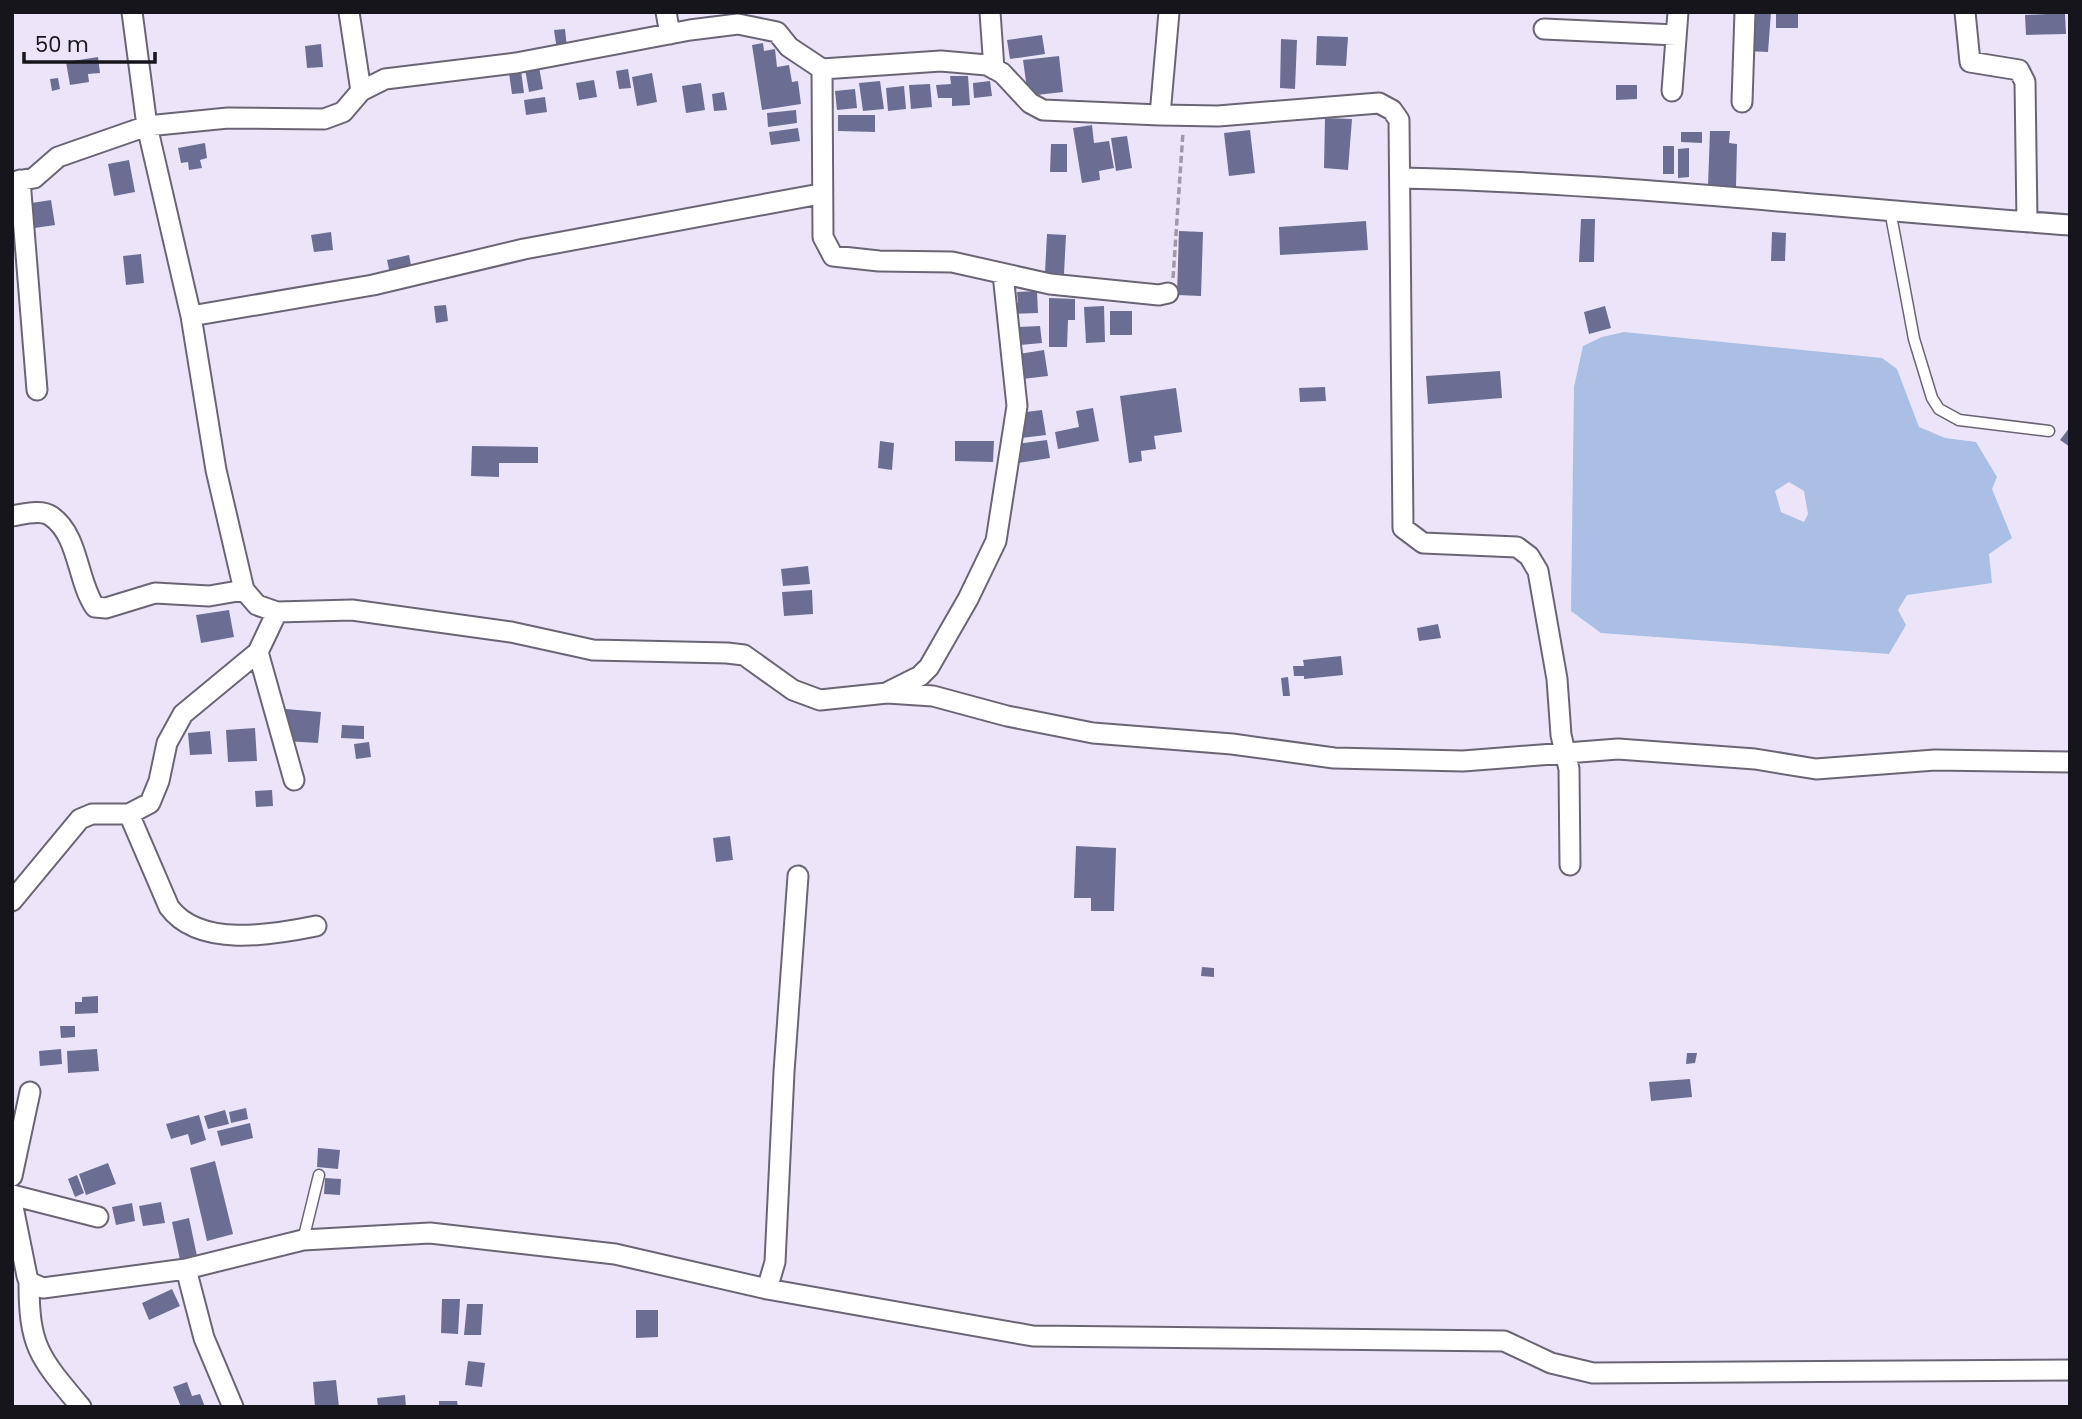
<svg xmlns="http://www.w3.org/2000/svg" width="2082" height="1419" font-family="Poppins,sans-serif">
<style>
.water{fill:#aabfe3;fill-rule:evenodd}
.building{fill:#6b6e92}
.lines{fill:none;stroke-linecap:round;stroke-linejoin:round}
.lane-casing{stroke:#6a6575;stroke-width:13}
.street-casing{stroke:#6a6575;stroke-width:23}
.path{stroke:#9f99a9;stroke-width:3.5;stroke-dasharray:7 3.5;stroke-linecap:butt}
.lane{stroke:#fff;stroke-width:10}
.street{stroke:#fff;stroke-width:19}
</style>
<rect width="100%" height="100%" fill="#ece5f9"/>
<!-- water -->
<path class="water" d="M1624,332L1882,358L1897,369L1919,427L1945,438L1976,442L1997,477L1992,489L2012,538L1989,554L1992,583L1907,595L1898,610L1906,625L1889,654L1601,633L1571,611L1574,387L1583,346L1602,337ZM1789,482L1804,491L1808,514L1804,522L1781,512L1775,491Z"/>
<!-- building -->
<path class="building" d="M1754,12H1771L1768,52L1745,51Z
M1776,13H1798V28H1776Z
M2065,13L2066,34L2026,35L2025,15Z
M565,29L567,48L557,50L554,30Z
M1042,35L1045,54L1010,59L1007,40Z
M1317,36L1348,37L1346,66L1316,65Z
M1281,39L1297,40L1295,89L1280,88Z
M763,43L764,51L775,49L777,67L789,65L792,82L798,81L801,104L762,110L752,45Z
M321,44L323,67L307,68L305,46Z
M1059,56L1063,92L1028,96L1023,60Z
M98,57L100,73L88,74L89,82L70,85L66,62Z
M539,67L543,89L529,92L525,69Z
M628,69L631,88L619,89L616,71Z
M521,71L524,93L512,94L509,73Z
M652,73L657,102L637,106L632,77Z
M950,76H968L970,105L952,106V98H938L936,85L951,84Z
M58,78L60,89L52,91L50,79Z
M594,80L597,97L579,100L576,83Z
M880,81L884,109L863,111L859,83Z
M990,81L992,96L974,98L973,83Z
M701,83L705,110L686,113L682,86Z
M930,84L932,107L911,109L909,85Z
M1616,85H1637V99L1616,100Z
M904,86L906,109L888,111L886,88Z
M855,89L857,108L837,110L835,91Z
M724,92L727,110L714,111L712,94Z
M545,97L547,112L526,115L524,100Z
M796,110L797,123L768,127L767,113Z
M838,115H875V132L838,131Z
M1325,118L1352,119L1348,170L1324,168Z
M1092,125L1094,143L1109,141L1114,168L1099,171L1100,180L1082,183L1073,128Z
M798,128L800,141L771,145L769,132Z
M1250,130L1255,173L1229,176L1224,133Z
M1710,131H1730L1729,143L1737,144L1736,187L1708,186Z
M1681,132H1702V143L1681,142Z
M1127,136L1132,168L1116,171L1111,138Z
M205,143L207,158L200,160L202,168L189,170L188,162L181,163L178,148Z
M1051,144H1067V172H1050Z
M1663,146H1674V174H1663Z
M1689,148V177L1678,178V149Z
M129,160L135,192L114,196L108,164Z
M51,200L55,225L28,229L25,204Z
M1581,219H1595L1594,262H1579Z
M1366,221L1368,250L1280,255L1279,227Z
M1179,231L1203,232L1201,296L1177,295Z
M331,232L333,250L314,252L311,235Z
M1772,232L1786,233L1785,261H1771Z
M1047,234L1066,235L1064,274L1045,273Z
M141,254L144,283L126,285L123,256Z
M409,255L412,270L390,274L387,260Z
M1037,291L1038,313L1008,314L1007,304L1018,303L1017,292Z
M1049,298L1075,299V320H1068L1067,347H1049Z
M446,305L448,321L436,323L434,306Z
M1104,306L1105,342L1086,343L1084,307Z
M1605,306L1611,328L1589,334L1584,312Z
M1110,311H1132V335H1110Z
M1040,326L1042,343L1020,345L1018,327Z
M1044,350L1048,376L1022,379L1019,354Z
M1500,371L1502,398L1428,404L1426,376Z
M1325,387L1326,401L1300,402L1299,388Z
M1176,388L1182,432L1154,436L1156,449L1141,451L1142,461L1129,463L1120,396Z
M1093,408L1099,441L1058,449L1055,432L1079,427L1076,411Z
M1042,410L1046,435L1021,438L1018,413Z
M2070,427V447L2060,440Z
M1047,440L1050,458L1018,463L1016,444Z
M880,441L894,443L892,470L878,468Z
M955,441H994L993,462L955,461Z
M472,446L538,447V463H499V477L471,476Z
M808,566L810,584L783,586L781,569Z
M812,590L813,614L784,616L782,592Z
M229,610L234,637L201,643L196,615Z
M1438,624L1441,638L1419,641L1417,628Z
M1341,656L1343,675L1304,679V676H1294L1293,666H1304L1303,660Z
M1288,677L1290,696H1283L1281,678Z
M286,709L321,712L318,743L284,741Z
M342,725L364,726V739L341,738Z
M255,728L257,761L228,762L226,730Z
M210,731L212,754L190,755L188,733Z
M369,742L371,757L356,759L354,744Z
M272,790L273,806L256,807L255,791Z
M730,836L733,860L716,862L713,838Z
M1076,846L1116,848L1114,911H1091V898H1074Z
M1202,967L1214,968V977L1201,976Z
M98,996V1013L75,1014V1002H82V997Z
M60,1026H75V1037L61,1038Z
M61,1049L62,1064L40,1066L39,1051Z
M97,1049L99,1071L68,1073L67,1051Z
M1687,1053H1697L1695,1063L1686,1064Z
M1690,1079L1692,1097L1651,1101L1649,1082Z
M246,1108L248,1119L231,1123L229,1112Z
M225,1110L229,1124L208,1129L204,1116Z
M199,1115L206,1140L191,1145L188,1134L171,1139L166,1124Z
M250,1123L253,1138L221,1146L217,1131Z
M318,1148L340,1150L338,1169L317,1167Z
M215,1161L233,1234L207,1241L190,1168Z
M108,1163L116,1184L86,1195L79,1174Z
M77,1175L84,1193L75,1197L68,1179Z
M325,1178L341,1179L340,1195L324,1194Z
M161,1202L165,1223L143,1226L139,1206Z
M132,1203L135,1221L116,1225L112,1207Z
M189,1218L197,1256L180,1260L172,1222Z
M172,1289L180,1306L149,1320L142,1303Z
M442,1299H460L458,1334L441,1333Z
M467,1304H483L481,1335H464Z
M636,1310H658V1337L636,1338Z
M468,1361L485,1363L482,1387L465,1385Z
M336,1380L339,1407H315L313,1382Z
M187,1382L192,1396L200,1394L205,1407H181L173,1387Z
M405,1395L406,1407H378L377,1398Z
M439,1401H457L458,1407H439Z"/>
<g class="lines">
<defs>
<path id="lane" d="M1890,210L1914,339L1932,398L1939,409L1959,420L2049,431
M303,1240L319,1175"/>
<path id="street" d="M132,12L147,126L191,316L373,285L524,249L820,194
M349,12L361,91
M666,12L670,34
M990,12L994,69
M1169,12L1160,115L1218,116L1379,103L1392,110L1399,120L1403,528L1423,543L1517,547L1529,556L1538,571L1557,679L1561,735L1569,769L1570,865
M1965,12L1970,62L2019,70L2025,82L2027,222
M1544,29L1676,35
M822,69L823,237L833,256L879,261L952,262L1050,284L1159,295L1168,293
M1672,91L1678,12
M1742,102L1745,12
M1401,178C1624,183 1847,209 2070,225
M20,180L37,390
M12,182L34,178L58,157L147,126L228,118L324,119L343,112L361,91L385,79L516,63L690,30L738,24L777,32L789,47L822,69L941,61L987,65L1002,73L1030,103L1043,110L1160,115
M191,316L216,470L244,590L257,605L277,612
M12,516C24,514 41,509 51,516C79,535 77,581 95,607L106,608L155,593L209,596L244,590
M258,652L294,780
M888,692L920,676L929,667L968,599L996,541L1017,406L1003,274
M129,814L169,907C199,948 272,935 316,926
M12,901L80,819L92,814H129L150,803L159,781L167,743L183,714L258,652L277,612L352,610L511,632L593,650L727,653L744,655L793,690L820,700L887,693L933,696L1007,716L1093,733L1232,744L1334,758L1463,761L1618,749L1755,759L1816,769L1935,760L2070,762
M12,1176L30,1092
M12,1195L98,1217
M12,1202L27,1276L29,1282L43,1288L186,1269L303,1240L430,1233L615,1254L767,1289L775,1262L784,1072L798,876
M186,1269L204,1338L233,1407
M29,1282C29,1347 39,1357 81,1407
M767,1289L1033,1336L1504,1341L1551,1363L1593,1373L2070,1370"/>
</defs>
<!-- lane casing -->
<use href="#lane" class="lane-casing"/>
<!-- street casing -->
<use href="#street" class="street-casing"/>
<!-- path -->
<path class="path" d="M1173,278L1183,132"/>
<!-- lane -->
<use href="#lane" class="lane"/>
<!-- street -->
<use href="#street" class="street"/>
</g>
<!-- border -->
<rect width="2082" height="1419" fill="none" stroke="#17151c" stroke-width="28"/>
<!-- scale -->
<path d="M24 52v10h131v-10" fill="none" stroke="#17151c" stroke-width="3.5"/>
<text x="35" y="52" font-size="21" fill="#17151c" stroke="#ece5f9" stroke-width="5" paint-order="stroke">50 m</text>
</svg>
